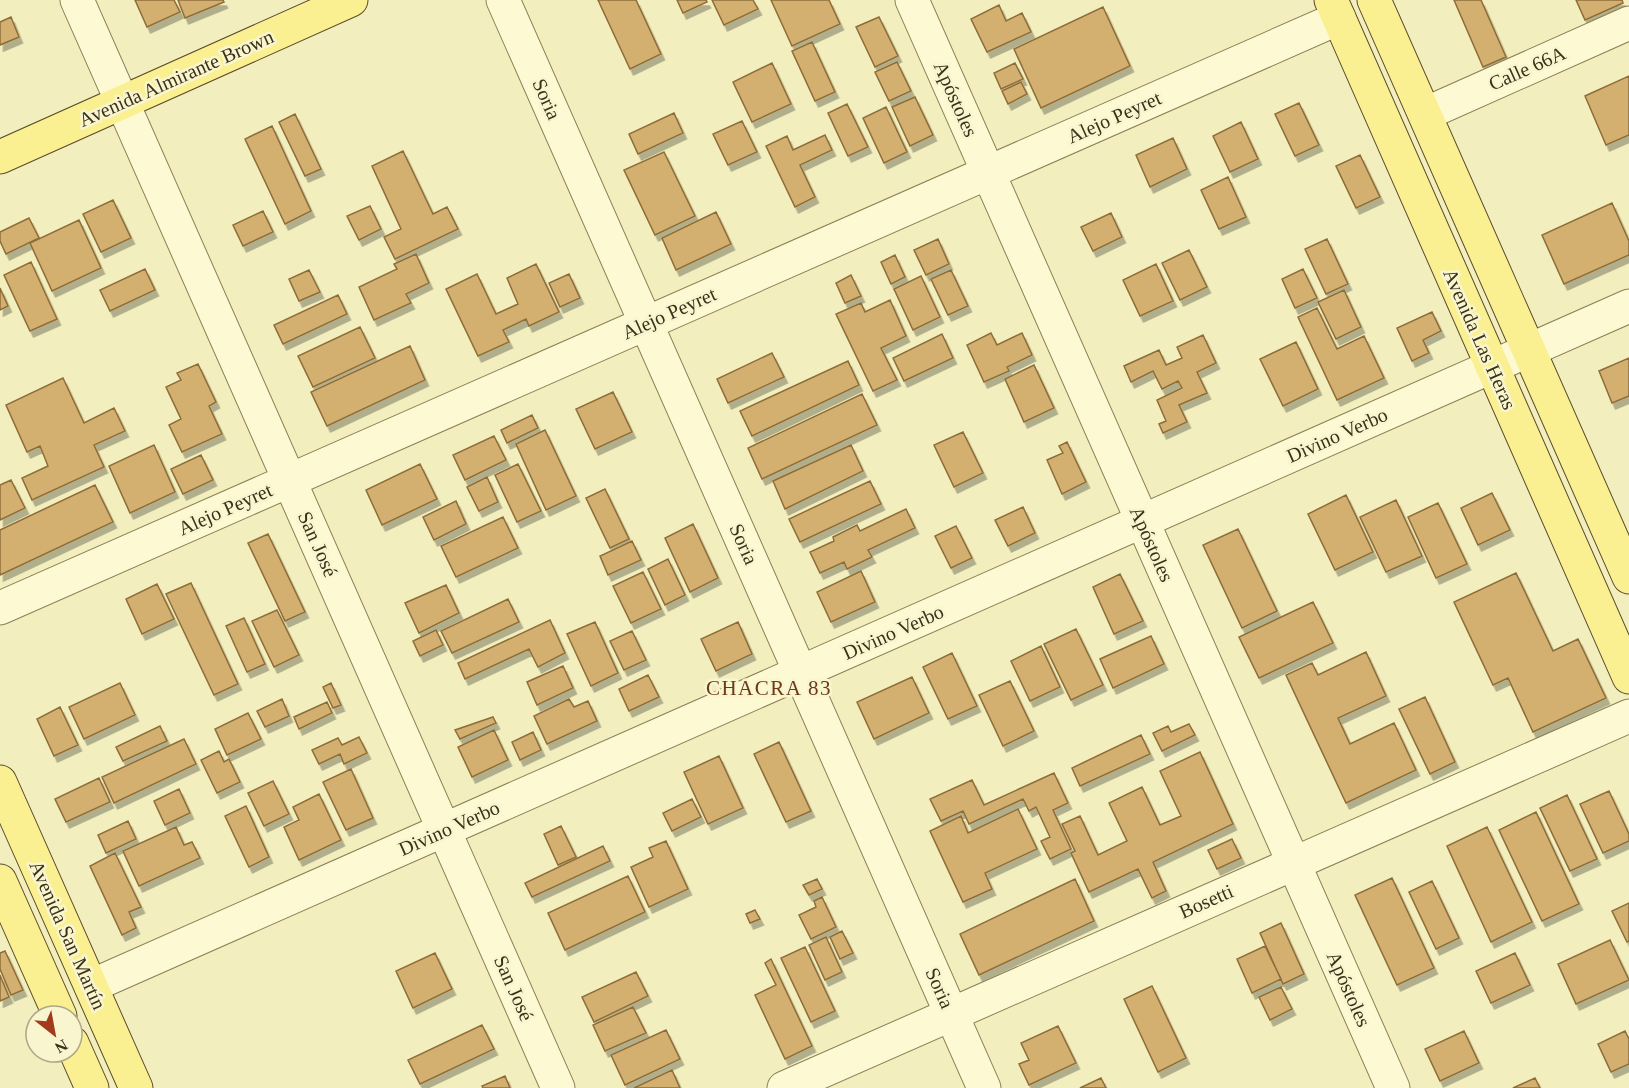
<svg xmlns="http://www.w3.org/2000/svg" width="1629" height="1088" font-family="'Times New Roman',serif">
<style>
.building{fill:#d4b070;stroke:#8e6d38;stroke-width:1.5;filter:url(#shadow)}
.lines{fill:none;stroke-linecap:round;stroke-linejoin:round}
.minor-casing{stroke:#8d7f55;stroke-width:35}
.major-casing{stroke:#5a4b2a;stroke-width:35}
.minor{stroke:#fcf9d3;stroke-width:33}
.major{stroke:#faf092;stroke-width:33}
.labels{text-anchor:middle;stroke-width:5;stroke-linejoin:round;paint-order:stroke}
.street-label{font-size:20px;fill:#3b311b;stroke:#f9f6cf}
.neighbourhood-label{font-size:21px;letter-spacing:1.5px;fill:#6c3a16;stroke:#f9f6cf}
</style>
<defs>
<filter id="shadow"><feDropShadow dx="3.5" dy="6" stdDeviation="0" flood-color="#0004"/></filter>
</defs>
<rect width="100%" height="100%" fill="#f2eebe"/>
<!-- building -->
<path class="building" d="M135,0H174L180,12L147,27Z
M178,0H223L224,2L185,18Z
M598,0H636L661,54L630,69Z
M677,0H706L707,2L683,13Z
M712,0H753L758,9L724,25Z
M771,0H829L840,24L792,46Z
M1454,0H1481L1506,57L1483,67Z
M1576,0H1622L1623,3L1585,20Z
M999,5L1006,21L1022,13L1031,32L987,52L971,19Z
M1103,7L1130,66L1041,108L1014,49Z
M11,17L19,37L0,45V22Z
M879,17L898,56L875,67L856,27Z
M812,42L835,92L815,101L792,51Z
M897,62L911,91L889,101L875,72Z
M772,63L791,104L752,122L733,82Z
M1015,63L1023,79L1001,89L994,73Z
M1629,76V135L1606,145L1585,96Z
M1021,82L1027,94L1008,104L1002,91Z
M915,97L933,135L910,146L892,107Z
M1299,103L1319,145L1295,156L1275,114Z
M847,104L868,147L848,156L828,113Z
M886,107L907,152L884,163L863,118Z
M674,113L683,133L638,154L629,134Z
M295,114L321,169L305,176L279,122Z
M742,121L757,152L728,165L713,134Z
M1241,122L1258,159L1230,172L1213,136Z
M272,126L311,211L285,224L245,139Z
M825,135L832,150L800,165L815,197L795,207L766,146L787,136L793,150Z
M1173,138L1187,169L1150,187L1136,155Z
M403,151L433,214L447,207L458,229L395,259L384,237L401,229L372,166Z
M664,152L695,216L655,235L624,170Z
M1360,155L1380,197L1356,208L1336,166Z
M1228,177L1246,217L1219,229L1201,190Z
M113,200L131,238L101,252L83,214Z
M1612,203L1629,241V255L1564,284L1542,235Z
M370,206L381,229L359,240L347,216Z
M263,211L273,232L243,246L233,225Z
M716,212L731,244L676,270L662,238Z
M1111,213L1122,237L1093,251L1081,227Z
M29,218L39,238L6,254L0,241V232Z
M79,220L101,268L52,291L30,243Z
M938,239L949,264L926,275L914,250Z
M1327,239L1348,284L1326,294L1305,249Z
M1189,250L1207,287L1180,300L1162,263Z
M416,254L429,283L406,294L411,303L374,320L359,287L397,269L394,264Z
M895,255L905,277L891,284L881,262Z
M31,262L57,319L30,331L4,275Z
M536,264L559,312L529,326L526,319L503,330L509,342L478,356L446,289L477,274L496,314L518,304L507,278Z
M1156,264L1173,301L1140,316L1123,280Z
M145,269L155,290L110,311L100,290Z
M1303,269L1317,298L1295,308L1282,279Z
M309,270L320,292L299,301L289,279Z
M951,270L968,306L948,315L931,279Z
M569,274L580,298L560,307L549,283Z
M851,275L861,296L845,303L836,283Z
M921,276L940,317L913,330L894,289Z
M0,288L8,306L0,310Z
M1344,290L1361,327L1336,339L1318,302Z
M338,295L347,314L283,344L274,325Z
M890,300L906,336L881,348L897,380L873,391L836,314L861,303L865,312Z
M1317,308L1337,349L1364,336L1384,378L1337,400L1298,317Z
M1432,312L1441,331L1423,340L1429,353L1412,361L1397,328Z
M360,327L375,358L313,387L298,356Z
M991,333L997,345L1022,333L1032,355L1007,367L1009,371L984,382L967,345Z
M942,334L953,358L904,381L893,358Z
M1203,335L1216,363L1197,372L1207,393L1179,405L1187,422L1163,433L1159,424L1166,421L1157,400L1182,388L1178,381L1162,389L1153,371L1131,382L1124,366L1159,350L1166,365L1182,358L1177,347Z
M1296,342L1318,389L1283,406L1260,359Z
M410,346L425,380L327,426L311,392Z
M772,353L784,377L728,403L717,379Z
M1629,358V396L1612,403L1599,371Z
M848,361L859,385L752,436L740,411Z
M198,364L216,402L209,406L222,434L182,452L169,425L181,419L166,387L181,380L177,373Z
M1034,365L1054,408L1024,422L1005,379Z
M63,378L84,423L114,408L125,431L94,445L104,467L32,500L22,478L48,466L40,446L27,452L6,405Z
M613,392L632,432L595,449L576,409Z
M862,394L877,425L762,479L748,448Z
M532,415L538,428L507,443L501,430Z
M545,430L576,496L546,510L516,444Z
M963,432L983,473L954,487L934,445Z
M494,436L506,460L465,480L453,455Z
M1067,442L1086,482L1062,494L1047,460L1063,453L1059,446Z
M154,445L175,492L130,513L109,466Z
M851,445L863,471L785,509L773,481Z
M201,455L213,480L183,494L171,469Z
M420,464L437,499L382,525L366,490Z
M518,464L541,511L517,522L495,475Z
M487,477L498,502L479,511L467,487Z
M11,480L25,508L0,520V485Z
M870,481L881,504L800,542L789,519Z
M95,485L113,522L0,575V530Z
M605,489L629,539L610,548L586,498Z
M1492,493L1510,530L1478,545L1461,508Z
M1346,495L1373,552L1335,570L1308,514Z
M1396,500L1422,556L1386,572L1360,517Z
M456,501L466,524L434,540L423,517Z
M1438,503L1467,564L1436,578L1408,517Z
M1023,507L1035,533L1008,546L995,520Z
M906,509L915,528L868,550L872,557L847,569L844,562L820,573L810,552L834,541L833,537L857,525L860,531Z
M503,517L518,548L456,577L441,546Z
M693,524L718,578L690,592L665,538Z
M956,526L972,558L951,568L935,536Z
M1238,529L1277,611L1242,628L1203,545Z
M268,534L305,612L285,621L248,543Z
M632,541L641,560L608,575L600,556Z
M668,559L685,595L665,605L648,569Z
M861,571L875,602L831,622L817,592Z
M643,572L661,609L631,623L613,586Z
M1516,573L1553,651L1578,639L1606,698L1533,732L1508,678L1493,685L1454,602Z
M1120,574L1143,621L1114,634L1093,587Z
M191,583L238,684L214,695L166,594Z
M157,584L174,619L142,634L126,599Z
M446,585L459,613L419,633L405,603Z
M508,599L519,622L452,653L441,631Z
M1313,602L1333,643L1259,678L1239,637Z
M277,610L299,655L274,667L252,621Z
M244,618L265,664L247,672L226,626Z
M550,620L565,653L538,667L529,649L465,679L458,663Z
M595,622L618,673L591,686L567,634Z
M738,622L752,654L716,671L701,639Z
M1076,629L1103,685L1071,700L1044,644Z
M436,630L443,645L420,656L413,641Z
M632,631L646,660L624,670L610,641Z
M1151,636L1164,664L1113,688L1100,659Z
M1041,646L1060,687L1030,701L1011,661Z
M1366,652L1386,696L1338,718L1350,744L1394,723L1416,770L1346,803L1286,675L1312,663L1318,675Z
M952,653L977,706L948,719L923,667Z
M563,666L573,688L537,705L527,682Z
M648,675L659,697L629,711L619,689Z
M912,677L929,713L874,739L857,702Z
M1010,681L1034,731L1003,746L979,695Z
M120,683L135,715L84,739L69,707Z
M331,683L341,705L333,708L323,687Z
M1425,697L1455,762L1430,774L1399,709Z
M282,699L289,716L265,727L257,711Z
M569,699L574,707L588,701L597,721L547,744L534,716Z
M327,702L332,713L299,729L294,717Z
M60,707L78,745L54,756L37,719Z
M248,713L261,739L227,755L215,729Z
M493,717L496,723L460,739L455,730Z
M1189,724L1195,735L1162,751L1153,733L1168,726L1171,732Z
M160,726L167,741L123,761L116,747Z
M494,730L508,760L472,777L458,747Z
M533,732L541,750L520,760L512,742Z
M1141,735L1150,754L1080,786L1072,768Z
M359,737L367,753L344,764L340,754L319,764L312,750L338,738L342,745Z
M184,739L196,764L114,803L102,777Z
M779,742L811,811L786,822L754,754Z
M219,751L224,762L229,759L240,782L217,793L201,760Z
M1200,752L1233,824L1153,862L1166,891L1152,898L1138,869L1089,892L1071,853L1075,851L1062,824L1080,816L1098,855L1127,841L1109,803L1142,787L1160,825L1181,816L1160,771Z
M719,756L743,808L708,824L684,772Z
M351,769L373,818L346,830L323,782Z
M1054,773L1068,803L1053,810L1071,849L1050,859L1041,841L1050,837L1036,807L1029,811L1023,799L969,824L963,811L941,821L930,799L972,780L984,805Z
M99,778L110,802L66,822L55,799Z
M273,781L289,814L264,826L248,793Z
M179,789L190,813L165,825L154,801Z
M1609,791L1629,834V841L1603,853L1580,804Z
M319,794L341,840L299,860L284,827L299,820L293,807Z
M1567,795L1597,859L1570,871L1540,808Z
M692,799L701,817L672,831L663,813Z
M246,806L269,857L249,867L225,816Z
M1018,809L1037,849L985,873L992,889L963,902L930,831L961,816L968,833Z
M1536,812L1579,904L1542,921L1499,830Z
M128,821L136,839L106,853L98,835Z
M561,826L576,857L558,865L544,834Z
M176,827L184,845L192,842L200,858L139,886L123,851Z
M1487,827L1532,922L1491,942L1447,846Z
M1232,839L1241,858L1217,869L1208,850Z
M666,841L688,889L649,907L631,867L653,857L649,848Z
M603,846L610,861L532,897L525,883Z
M115,853L141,907L129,912L136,928L122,935L90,866Z
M628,876L645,912L565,950L548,913Z
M1392,878L1434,968L1397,985L1355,895Z
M817,879L822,889L809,895L803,885Z
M1075,879L1094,921L979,975L960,934Z
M1432,881L1459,938L1436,949L1409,892Z
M822,897L836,927L811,939L799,915L816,907L814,901Z
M1629,903V941L1627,942L1612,911Z
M755,910L760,919L750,923L746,914Z
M1281,923L1304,974L1283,984L1260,933Z
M842,931L853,953L840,959L830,937Z
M826,937L842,972L825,980L809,945Z
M1610,940L1629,980L1576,1004L1558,964Z
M1265,946L1281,979L1252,993L1237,959Z
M805,947L835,1011L811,1022L781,958Z
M5,951L23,990L11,995L0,969V953Z
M435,953L452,989L413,1008L396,971Z
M1515,953L1530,985L1491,1003L1476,971Z
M771,959L812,1046L785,1059L755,995L776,985L765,963Z
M636,972L648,996L594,1022L582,997Z
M0,975L9,997L0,1001Z
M1152,986L1186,1058L1158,1072L1124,999Z
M1281,987L1292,1009L1270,1020L1259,997Z
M633,1007L646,1033L605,1051L593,1025Z
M482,1025L494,1049L420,1084L408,1060Z
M1058,1026L1076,1063L1029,1085L1019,1064L1029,1060L1021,1043Z
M666,1030L680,1059L625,1085L611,1055Z
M1464,1031L1479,1063L1440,1081L1425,1049Z
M1625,1031L1629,1039V1064L1611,1072L1598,1044Z
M672,1070L680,1088H634Z
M505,1076L510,1088H483L482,1086Z
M1101,1078L1106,1088H1080Z
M1535,1078L1540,1088H1513Z"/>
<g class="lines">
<defs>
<path id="minor" d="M77,0L558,1088
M503,0L984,1088
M912,0L1393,1088
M1425,114L1629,23
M0,608L1339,18
M91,986L1629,306
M784,1088L1629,716"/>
<path id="major" d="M1331,0L1629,677
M1374,0L1629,577
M0,157L351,0
M0,782L136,1088
M0,881L60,1016
M72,1043L92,1088"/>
</defs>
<!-- minor casing -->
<use href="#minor" class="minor-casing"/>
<!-- major casing -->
<use href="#major" class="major-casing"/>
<!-- minor -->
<use href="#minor" class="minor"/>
<!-- major -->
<use href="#major" class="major"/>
</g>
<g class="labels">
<!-- street labels -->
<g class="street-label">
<text transform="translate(1527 68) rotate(-24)" y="7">Calle 66A</text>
<text transform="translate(176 78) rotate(-24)" y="7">Avenida Almirante Brown</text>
<text transform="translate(547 99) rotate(66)" y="7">Soria</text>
<text transform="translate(956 99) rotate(66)" y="7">Apóstoles</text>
<text transform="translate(1114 117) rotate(-24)" y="7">Alejo Peyret</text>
<text transform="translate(669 313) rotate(-24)" y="7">Alejo Peyret</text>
<text transform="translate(1480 339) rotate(66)" y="7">Avenida Las Heras</text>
<text transform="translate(1337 435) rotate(-24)" y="7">Divino Verbo</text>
<text transform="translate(225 509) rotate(-24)" y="7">Alejo Peyret</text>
<text transform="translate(318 544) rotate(66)" y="7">San José</text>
<text transform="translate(744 544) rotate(66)" y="7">Soria</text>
<text transform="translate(1152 544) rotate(66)" y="7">Apóstoles</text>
<text transform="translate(893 632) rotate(-24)" y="7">Divino Verbo</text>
<text transform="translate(449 828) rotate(-24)" y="7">Divino Verbo</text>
<text transform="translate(1206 901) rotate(-24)" y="7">Bosetti</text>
<text transform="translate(68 935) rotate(66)" y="7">Avenida San Martín</text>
<text transform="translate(514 988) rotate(66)" y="7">San José</text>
<text transform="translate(940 988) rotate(66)" y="7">Soria</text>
<text transform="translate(1349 989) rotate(66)" y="7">Apóstoles</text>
</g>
<!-- neighbourhood labels -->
<g class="neighbourhood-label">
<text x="769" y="695">CHACRA 83</text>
</g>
</g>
<!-- north arrow -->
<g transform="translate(54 1034) rotate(149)"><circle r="28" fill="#f9f6cf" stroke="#ada787" stroke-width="1.5"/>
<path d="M0-4.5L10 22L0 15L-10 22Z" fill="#a23a1f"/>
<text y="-9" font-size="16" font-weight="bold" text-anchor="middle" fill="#3b311b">N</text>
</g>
</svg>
